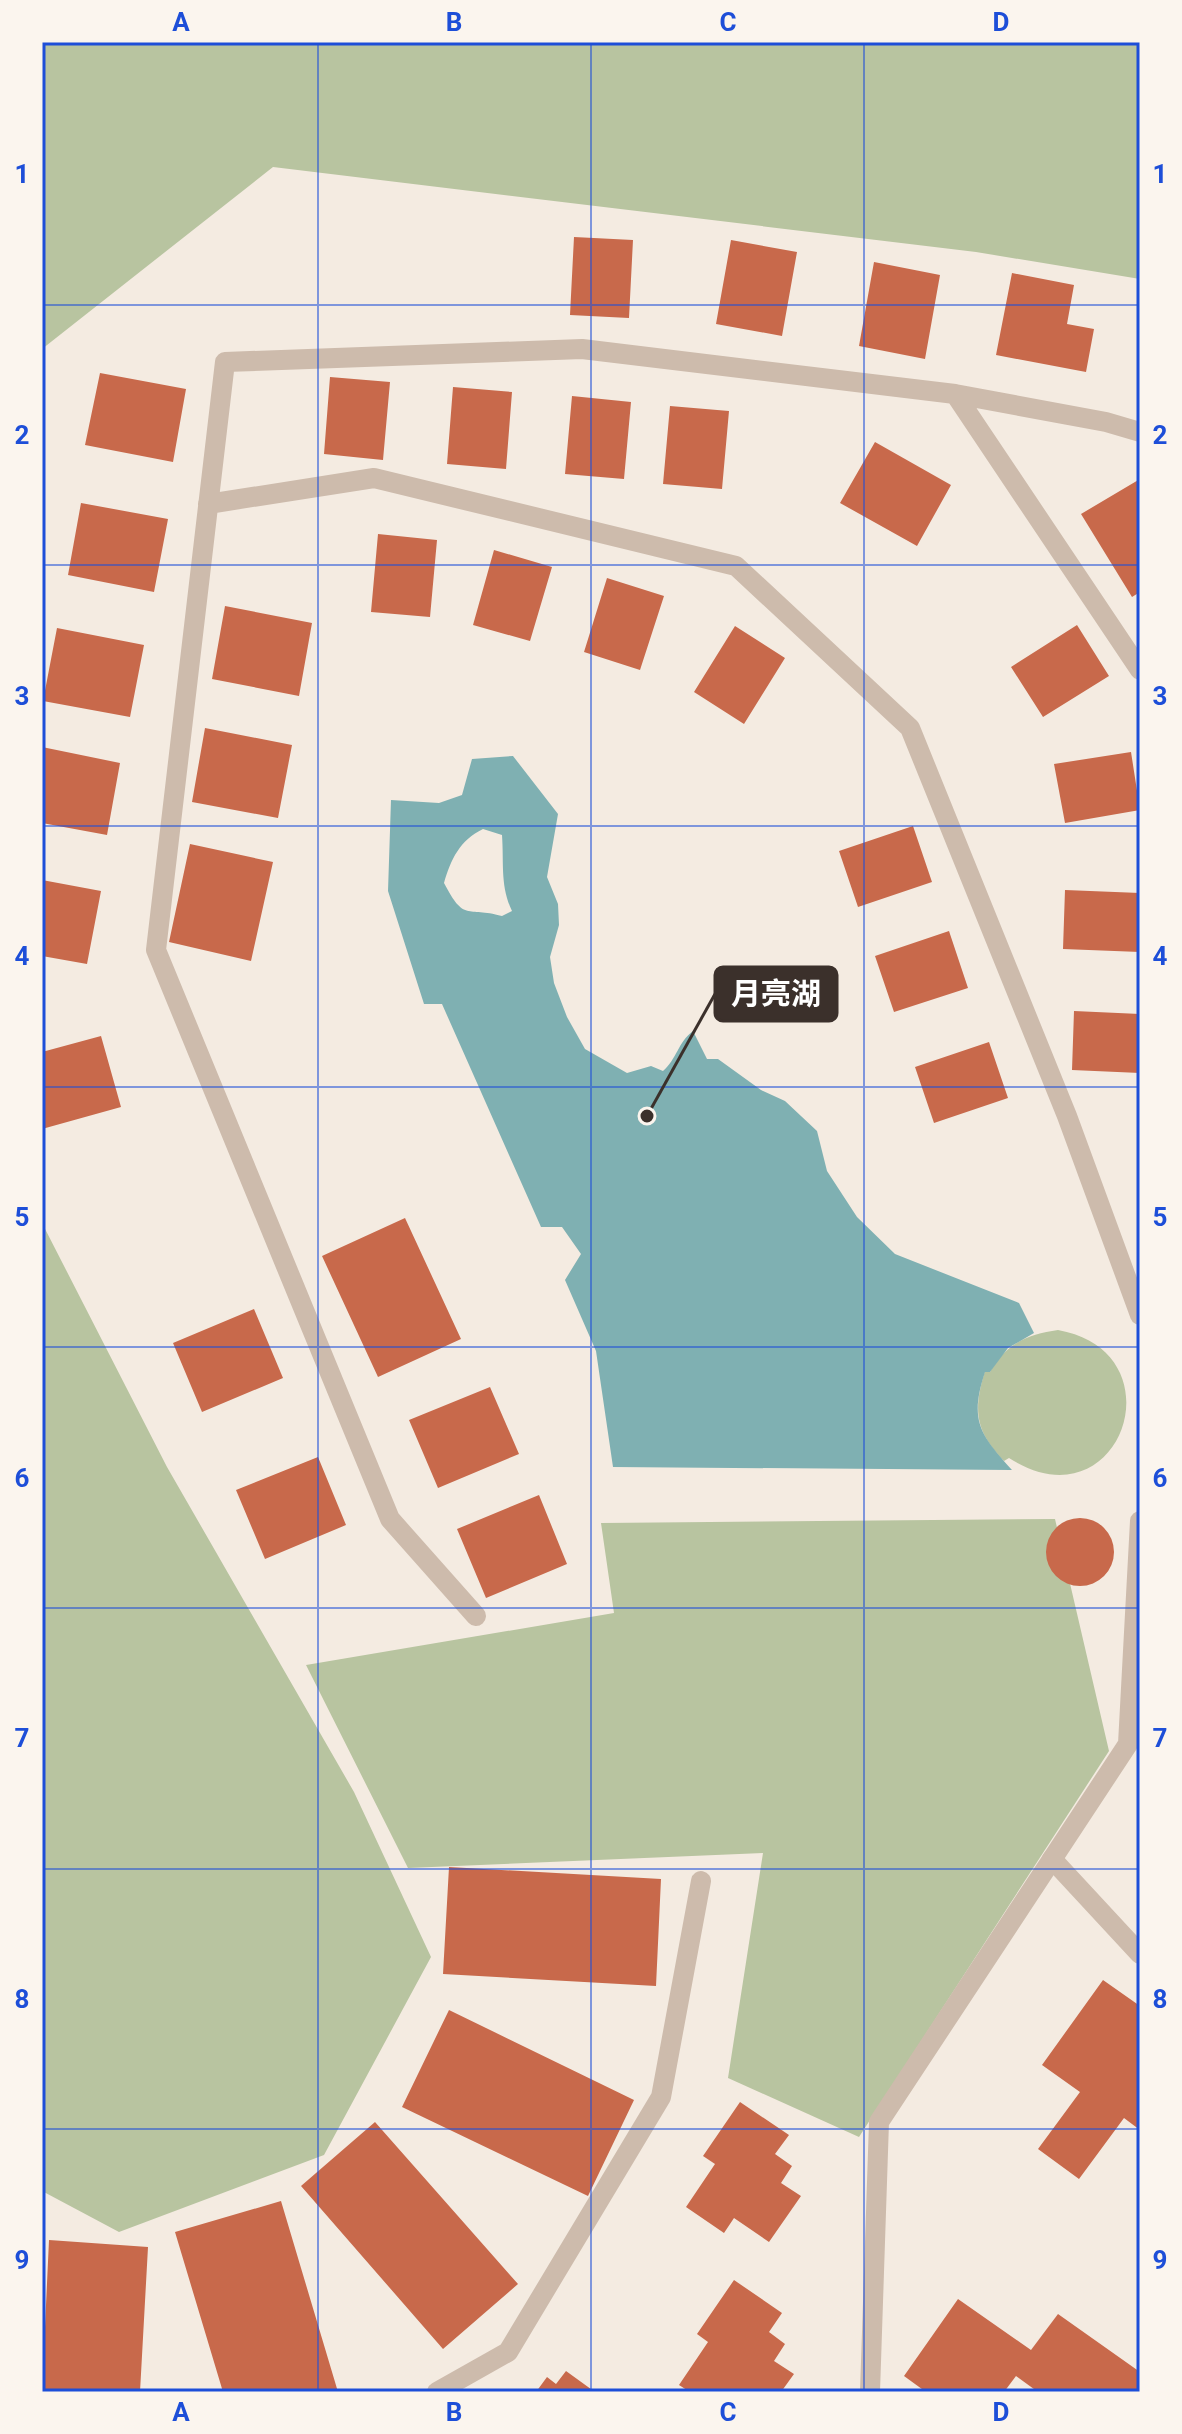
<svg xmlns="http://www.w3.org/2000/svg" width="1182" height="2434" font-family="Roboto,'Noto Sans SC',sans-serif">
<style>
.green{fill:#b8c4a0}
.water{fill:#7fb0b2;fill-rule:evenodd}
.building{fill:#c8694b}
.lines{fill:none;stroke-linecap:round;stroke-linejoin:round}
.lane{stroke:#cdbbac;stroke-width:20}
.street{stroke:#cdbbac;stroke-width:20}
.grid{fill:none;stroke:#1d4ed8;stroke-width:2;stroke-opacity:0.55}
.leader{fill:none;stroke:#3b302b;stroke-width:3}
.callout-dot{fill:#3b302b;stroke:#fbf5ee;stroke-width:3}
.callout{fill:#3b302b;stroke:#3b302b;stroke-width:3}
.callout-label{font-size:30px;text-anchor:middle;font-weight:bold;fill:#fff}
.neatline{fill:none;stroke:#1d4ed8;stroke-width:3}
.grid-label{font-size:26px;text-anchor:middle;font-weight:bold;fill:#1d4ed8}
</style>
<rect width="100%" height="100%" fill="#f4ebe1"/>
<!-- green -->
<path class="green" d="M42,42H1140V279L976,252L273,167L42,349Z
M42,1223L167,1467L354,1792L431,1957L324,2155L119,2232L42,2191Z
M1058,1330C1182,1352 1120,1530 1009,1458L1004,1461C975,1431 973,1410 985,1371L990,1372C1005,1344 1028,1334 1058,1330Z
M1055,1519L1109,1751L859,2137L728,2078L763,1853L408,1868L306,1665L614,1613L601,1523Z"/>
<!-- water -->
<path class="water" d="M513,756L558,814L547,877L558,904L559,925L550,957L554,983L567,1017L585,1049L627,1073L651,1066L663,1071C677,1059 678,1042 693,1031L707,1059H718L761,1090L785,1101L817,1131L827,1171L857,1217L895,1254L1019,1303L1034,1333L1008,1348L990,1372H985C969,1421 980,1434 1012,1470L613,1467L596,1351L565,1280L581,1254L562,1227H541L442,1004H424L388,891L391,800L439,803L462,795L472,759ZM483,829L502,835C504,863 500,886 512,911L502,916C466,906 465,923 444,883C451,859 460,840 483,829Z"/>
<!-- building -->
<path class="building" d="M574,237L633,240L629,318L570,315Z
M731,240L797,252L782,336L716,324Z
M874,262L940,275L925,359L859,346Z
M1012,273L1074,285L1067,324L1094,329L1086,372L996,355Z
M100,373L186,389L173,462L85,445Z
M330,377L390,382L383,460L324,454Z
M453,387L512,392L506,469L447,464Z
M572,396L631,402L624,479L565,474Z
M670,406L729,411L722,489L663,484Z
M875,442L951,485L917,546L840,503Z
M1140,479V592L1132,597L1081,514Z
M81,503L168,519L154,592L68,575Z
M378,534L437,540L430,617L371,612Z
M494,550L552,567L530,641L473,625Z
M607,578L664,596L640,670L584,652Z
M225,606L312,623L299,696L212,679Z
M1077,625L1109,676L1043,717L1011,667Z
M735,626L785,658L744,724L694,692Z
M57,628L144,645L130,717L43,701Z
M205,728L292,745L278,818L192,802Z
M42,747L120,763L107,835L42,823Z
M1131,752L1140,810L1065,823L1054,764Z
M913,826L932,882L858,907L839,851Z
M190,844L273,862L251,961L169,942Z
M42,880L101,891L87,964L42,956Z
M1065,890L1140,893V952L1063,949Z
M949,931L968,988L894,1012L875,956Z
M1074,1011L1140,1014V1073L1072,1070Z
M101,1036L121,1107L42,1129V1052Z
M989,1042L1008,1098L934,1123L915,1067Z
M405,1218L461,1339L378,1377L322,1256Z
M254,1309L283,1378L202,1412L173,1343Z
M490,1387L519,1454L438,1488L409,1420Z
M318,1457L346,1525L265,1559L236,1490Z
M539,1495L567,1564L486,1598L457,1529Z
M1046 1552a34 34 0 1 1 68 0a34 34 0 1 1-68 0Z
M449,1867L661,1879L656,1986L443,1974Z
M1103,1980L1140,2006V2130L1124,2118L1079,2179L1038,2149L1080,2092L1042,2065Z
M449,2010L634,2100L588,2196L402,2107Z
M740,2102L789,2135L775,2154L792,2166L781,2183L801,2196L769,2242L734,2218L724,2233L686,2207L715,2164L703,2156Z
M375,2122L518,2284L443,2349L301,2186Z
M281,2201L338,2392H223L175,2232Z
M49,2240L148,2247L140,2392H42Z
M734,2280L782,2313L769,2332L785,2344L774,2361L794,2374L781,2392H690L679,2385L708,2342L697,2334Z
M958,2299L1031,2350L1058,2314L1140,2372V2392H1038L1016,2376L1004,2392H926L904,2376Z
M566,2371L595,2392H536L547,2377L556,2384Z"/>
<g class="lines">
<!-- lane -->
<path class="lane" d="M1052,1859L1140,1954"/>
<!-- street -->
<path class="street" d="M955,394L1106,422L1140,432
M208,504L374,478L736,566L910,728L1067,1116L1140,1315
M476,1616L390,1519L156,950L225,362L582,349L955,394L1140,670
M437,2392L508,2352L661,2097L701,1881
M870,2392L879,2122L1128,1744L1140,1521"/>
</g>
<!-- grid -->
<path class="grid" d="M318,42V2392M591,42V2392M864,42V2392M42,305H1140M42,565H1140M42,826H1140M42,1087H1140M42,1347H1140M42,1608H1140M42,1869H1140M42,2129H1140"/>
<!-- callouts -->
<path class="leader" d="M647 1116L715 994"/>
<circle class="callout-dot" cx="647" cy="1116" r="8"/>
<rect class="callout" x="715" y="967" width="122" height="54" rx="8"/>
<g class="callout-label">
<text x="776" y="1004">月亮湖</text>
</g>
<!-- border -->
<rect width="1182" height="2434" fill="none" stroke="#fbf5ee" stroke-width="88"/>
<rect x="44" y="44" width="1094" height="2346" class="neatline"/>
<g class="grid-label">
<text x="181" y="31">A</text>
<text x="454" y="31">B</text>
<text x="728" y="31">C</text>
<text x="1001" y="31">D</text>
<text x="22" y="183">1</text>
<text x="1160" y="183">1</text>
<text x="22" y="444">2</text>
<text x="1160" y="444">2</text>
<text x="22" y="705">3</text>
<text x="1160" y="705">3</text>
<text x="22" y="965">4</text>
<text x="1160" y="965">4</text>
<text x="22" y="1226">5</text>
<text x="1160" y="1226">5</text>
<text x="22" y="1487">6</text>
<text x="1160" y="1487">6</text>
<text x="22" y="1747">7</text>
<text x="1160" y="1747">7</text>
<text x="22" y="2008">8</text>
<text x="1160" y="2008">8</text>
<text x="22" y="2269">9</text>
<text x="1160" y="2269">9</text>
<text x="181" y="2421">A</text>
<text x="454" y="2421">B</text>
<text x="728" y="2421">C</text>
<text x="1001" y="2421">D</text>
</g>
</svg>
